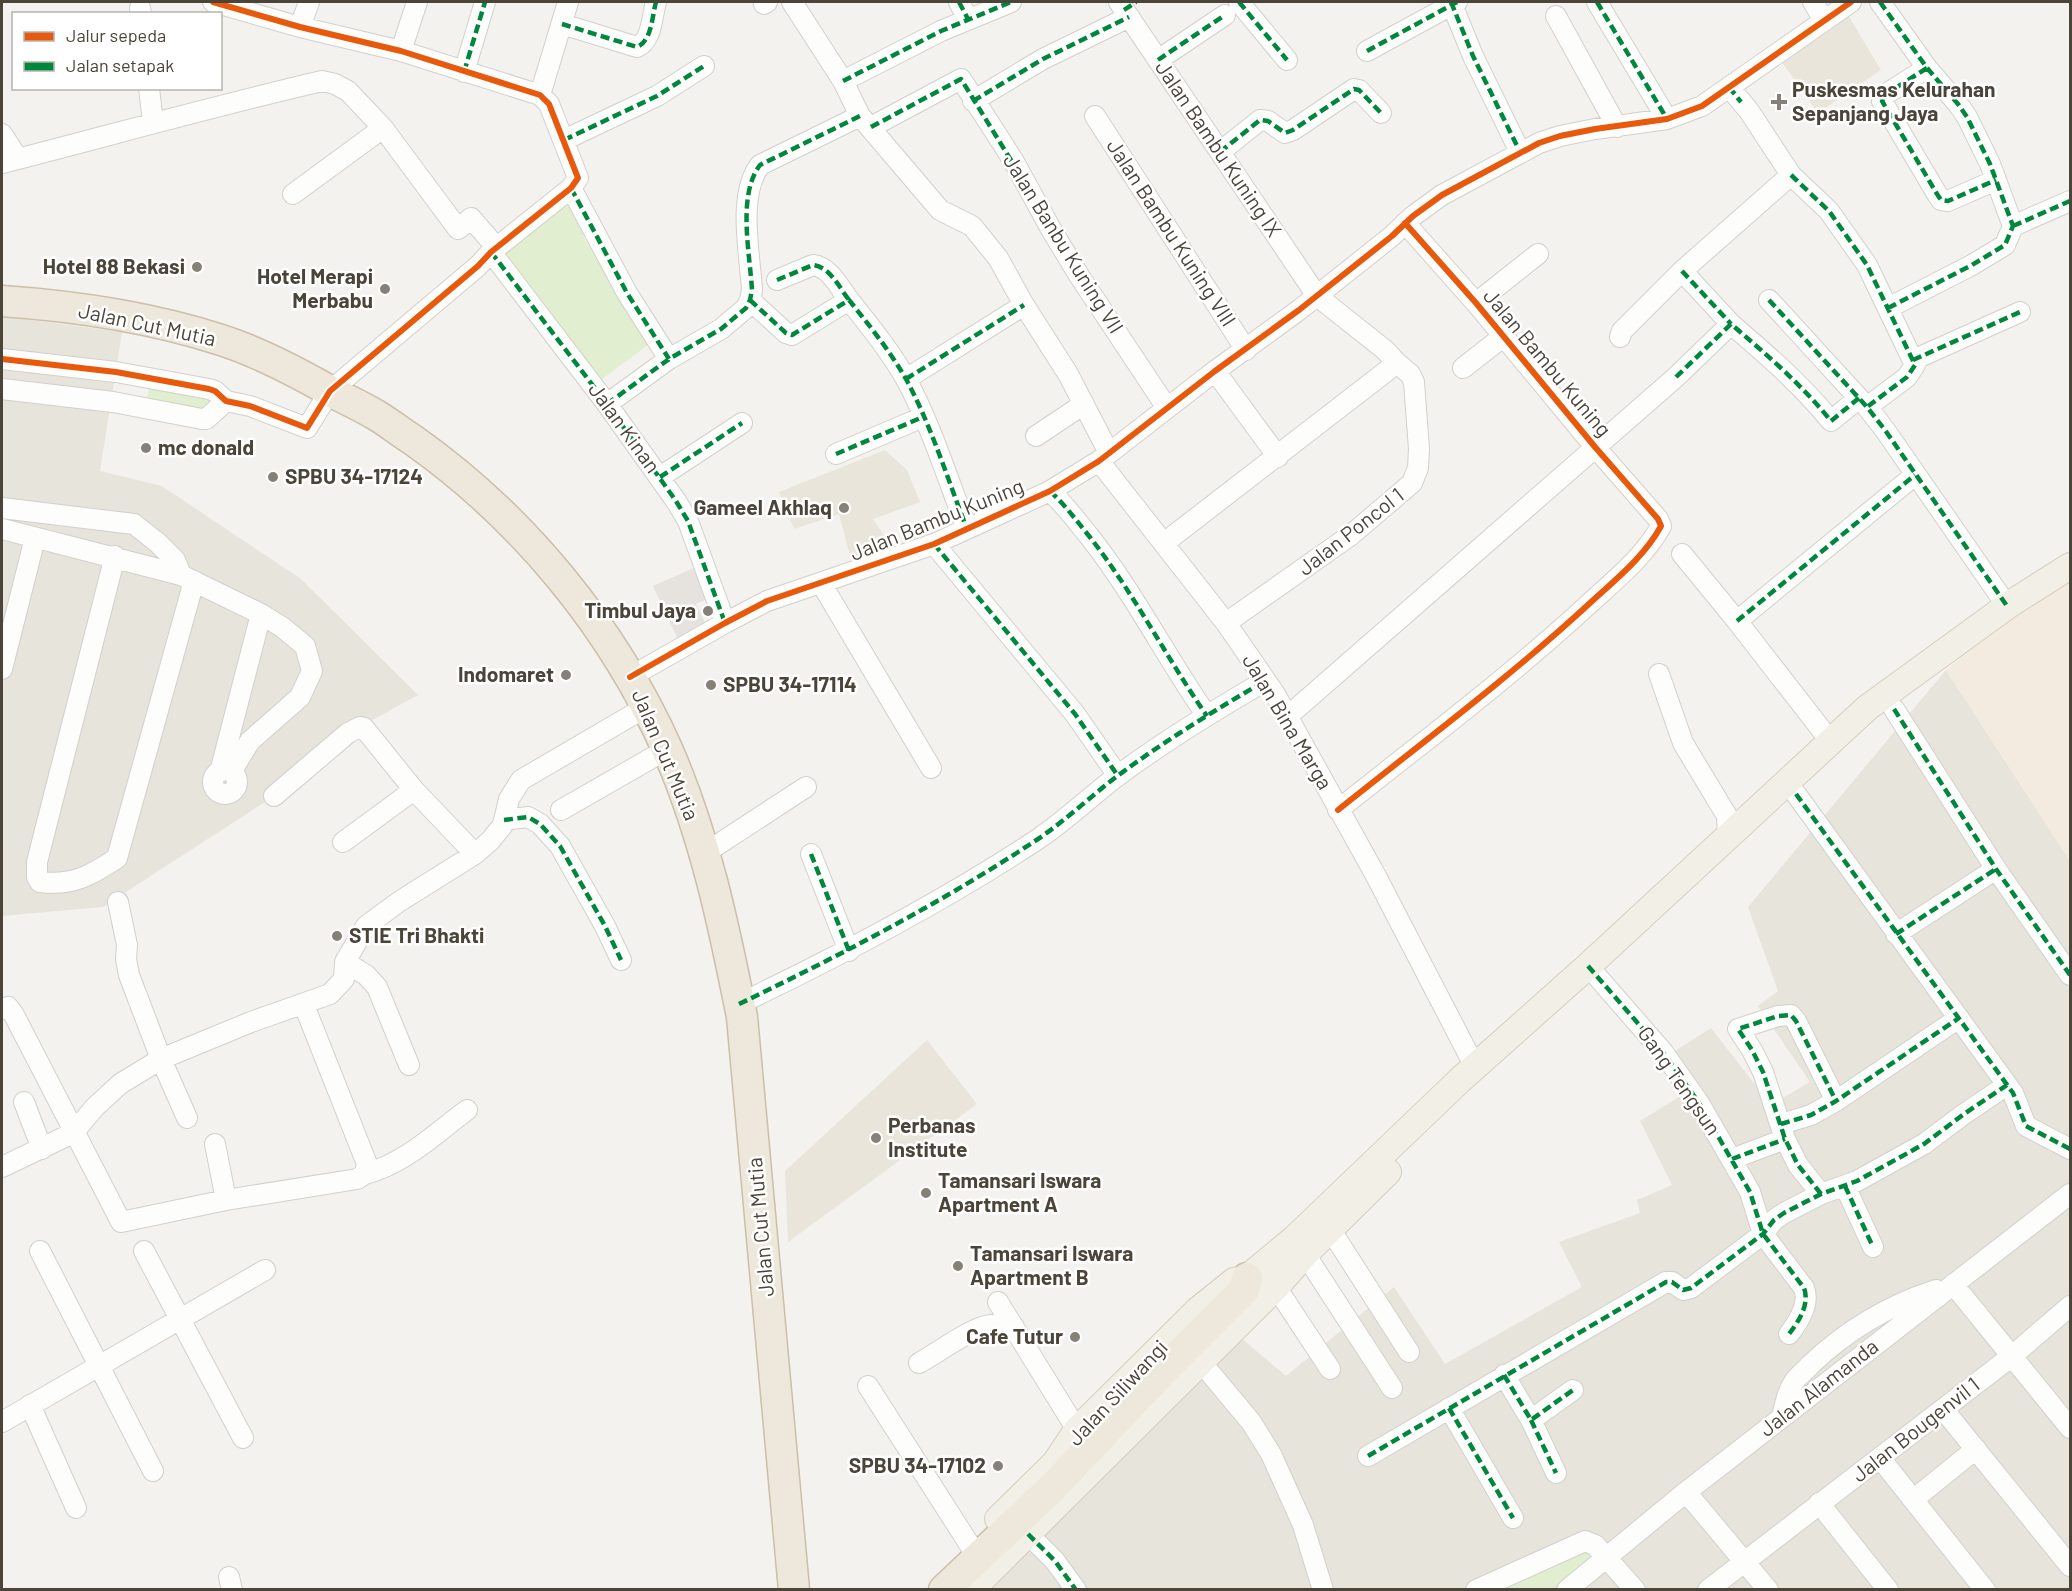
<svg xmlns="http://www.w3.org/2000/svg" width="2072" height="1591" font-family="Barlow,sans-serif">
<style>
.residential{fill:#e7e4dc}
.commercial{fill:#f3ebdf}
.education{fill:#eae5da}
.green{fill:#e1eecf}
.parking{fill:#e6e3df}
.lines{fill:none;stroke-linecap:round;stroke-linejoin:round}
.minor-casing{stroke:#d2d0cb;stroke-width:22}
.major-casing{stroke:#d6cebb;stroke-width:28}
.highway-casing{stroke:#ccbfa9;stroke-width:33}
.minor{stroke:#fdfdfc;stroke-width:20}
.major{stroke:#f2efe6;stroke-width:26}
.highway{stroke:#ede8db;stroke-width:30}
.quiet{stroke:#00873e;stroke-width:4.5;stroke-dasharray:9 4.5;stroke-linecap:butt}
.cycleway-casing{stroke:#fff;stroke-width:10}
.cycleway{stroke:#e8590c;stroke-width:6}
.poi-dot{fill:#868178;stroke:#fff;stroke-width:2}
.labels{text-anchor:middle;stroke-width:5;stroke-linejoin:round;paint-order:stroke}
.poi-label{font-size:21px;font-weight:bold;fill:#4b4439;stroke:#fff;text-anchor:start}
.street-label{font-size:21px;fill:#4b4439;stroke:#fff}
</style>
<rect width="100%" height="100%" fill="#f4f2ee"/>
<!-- residential -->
<path class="residential" d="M2,316L122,332L100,471L162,486L301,579L418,695L360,727L274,796L103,907L2,916Z
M1946,670L2070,861V1589L973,1590L1240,1337L1286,1376L1394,1287L1445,1364L1582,1287L1559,1242L1640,1213L1637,1200L1672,1185L1640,1121L1698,1085L1675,1051L1711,1028L1771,1105L1810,1082L1758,1006L1778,991L1748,907Z"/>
<!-- commercial -->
<path class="commercial" d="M2070,581V861L1946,670L2000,625Z"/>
<!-- education -->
<path class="education" d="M1845,10L1881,70L1818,113L1779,58Z
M885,450L907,470L920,502L873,519L890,544L851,560L839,514L794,529L779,492Z
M927,1040L977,1104L788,1242L785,1171Z"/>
<!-- green -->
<path class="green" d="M574,193L584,238L616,291L652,342L594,385L494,253Z
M151,379L215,391L206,419L145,408Z
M1586,1542L1594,1554L1551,1589L1488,1590Z"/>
<!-- parking -->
<path class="parking" d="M698,566L712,597L696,604L707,627L679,642L653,586Z"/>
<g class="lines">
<defs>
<path id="minor" d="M792,2L843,81L860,116L940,210L972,226L998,258L1024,305L1068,374L1109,453
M959,2L968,19
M1119,2L1317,296L1385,350L1397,363L1410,374L1414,382L1419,449L1418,468L1412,483L1351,535L1226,623
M1239,2L1287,60
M1451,2L1473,56L1520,152
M1597,2L1667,119
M1813,2L1824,20
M1880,2L1927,68L1958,104L1967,117L1990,164L2013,226
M764,4L767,2
M140,8L141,14
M1556,16L1617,127
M562,24L637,47C652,41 652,16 656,2
M300,27L309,2
M401,51L417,2
M1367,51L1457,2
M1158,60L1225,15
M1927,68L1886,94L1882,101L1937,194L1941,200L1948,201L1996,180
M464,72L485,2
M843,81L941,31L1011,2
M1729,87L1749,111L1791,175L1829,211L1867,265L1915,365L1907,377L1867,407
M149,88L153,123
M540,95L568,2
M973,101L1043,59L1129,17
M1095,116L1246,350
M871,127L961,79L1013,160L1052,231L1080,277L1167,408
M2,134L18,159
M564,140L657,96L704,66
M1220,152L1260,120L1268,121L1285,133L1293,130L1354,89L1359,90L1381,113
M2,163C108,136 214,106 322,81L335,84L348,91L383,128L458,229L471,218L496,247
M571,188L627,293L669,359
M293,194L383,128
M2013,226L2070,201
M491,252L607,404L676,501L688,521L725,623
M1682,271L1731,324
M777,280L813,265C830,267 839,287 849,300
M750,300L786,333L792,335L849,300C869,325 890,351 906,379C931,425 948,480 967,529
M1769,300L1867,407L1885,430L2007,606
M1476,303L1538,254
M1888,308L1972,265L2005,245L2013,226
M1620,337L1622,331L1682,271L1791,175
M2,359L116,372L209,389L215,391L226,401L250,406L307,428L330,391L478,266L491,252L571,188L578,178L549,104L540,95L401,51L300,27L213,2
M1913,360L2020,312
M1463,368L1504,336
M1215,371L1278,457
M906,379L1024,305
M2,389L113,402L202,419H206L226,401
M607,404L669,359L721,329L746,308L750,300L752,290C750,254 737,195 760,165L860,116
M1036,436L1084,404
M836,454L923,417
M1099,461L1226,623L1275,694L1376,876L1475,1067
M660,477L742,423
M1050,491C1065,505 1076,520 1089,536C1134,593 1166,657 1207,716
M2,508L134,524L158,543L175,560L181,575
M2,529L181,575L261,614L282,627L305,646L312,671L300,697L250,741L231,772
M1164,543L1397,363
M934,544L1075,714L1118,776
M1682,554L1737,621L1831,742
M115,556L37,862V877L40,882C73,886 92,875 117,858L194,581
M821,583L931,768
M1737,621L1915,475
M2,669L35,538
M1659,674L1683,743L1727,816L1728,836
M630,677L725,623L767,601L934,544L1050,491L1099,461L1215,371L1299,310L1392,236L1413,216L1442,195L1539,143L1560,136L1595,129L1667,119L1702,106L1851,2
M1894,709L1996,869L2070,975
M1288,716L1676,377L1731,324C1767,355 1801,384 1831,421L1859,398
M213 782a12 12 0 1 1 24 0a12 12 0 1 1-24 0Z
M220,772L261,614
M1796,794L2013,1093L2026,1126L2070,1149
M274,796L348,733L360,727L364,728L414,790L475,854
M561,810L655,756
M1338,810C1423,742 1510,677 1590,603C1615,580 1645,556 1661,526L1658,519L1595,447L1476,303L1405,223
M504,820L528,817L540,824L560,846L605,926L621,960
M343,842L414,790
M705,853L806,787
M811,854L849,951
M118,902L127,945L126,959L129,975L161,1059L187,1118
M1896,934L1996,869
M345,962L366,975L377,987L409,1065
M1588,966L1663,1052L1699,1103L1750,1192L1763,1234L1804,1288C1810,1304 1799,1321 1789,1334
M739,1004C841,955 943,902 1038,839C1066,820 1090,797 1116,777C1163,742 1215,710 1265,681
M2,1009L8,1007L14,1015L121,1222L226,1200L357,1179L365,1174L367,1164L304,1005
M24,1102L42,1149
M1781,1124L1811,1115L1836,1101L1959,1018
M215,1144L226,1200
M1732,1159L1785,1139
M2,1167L73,1133L95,1107L120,1084L161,1059L251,1022L330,994L344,979L345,962L366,926L400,901L475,854L490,841L503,825L509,799L521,780L634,714
M365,1174C404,1164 436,1133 467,1110
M1845,1186L1873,1247
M1821,1194L1798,1165L1785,1139L1763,1072L1752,1050L1738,1029L1778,1016L1791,1015L1796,1021L1836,1101
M1330,1229L1409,1352
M40,1251L153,1471
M144,1251L243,1438
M1305,1254L1392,1388
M1953,1284L2070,1428
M1276,1287L1330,1369
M998,1302L1077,1430
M1201,1362L1251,1422L1271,1454L1303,1525L1323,1590
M919,1363C936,1354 973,1326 991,1325C998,1324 1006,1328 1014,1327
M1504,1375L1531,1420L1573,1390
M868,1386L971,1547
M30,1405L76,1508
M1449,1408L1513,1518
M1943,1409L2070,1566
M1782,1417C1785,1405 1787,1392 1794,1382C1798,1376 1805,1371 1810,1365C1846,1331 1889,1305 1936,1290
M1531,1420L1556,1473
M2,1422L265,1270
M1368,1456L1666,1282H1672L1683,1290L1691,1288L1763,1234L1774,1220L1784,1213L1821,1194L1857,1181L1924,1144L1964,1114L2007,1085
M1880,1458L1985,1590
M1686,1492L1768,1590
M1914,1499L1976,1449
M1819,1503L1888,1590
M1028,1534L1055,1561L1076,1590
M229,1577L232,1590
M1476,1590L1585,1541L1595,1545L1635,1590
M1567,1590L1686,1492L2070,1194
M1708,1590L2012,1356L2070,1306"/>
<path id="major" d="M998,1519L1055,1463L1077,1430L1198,1310L1234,1281L1247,1278L1295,1238L1460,1080L1588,966L1867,708L2010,604L2070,566
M971,1590L1276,1287L1305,1254L1388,1172"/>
<path id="highway" d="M2,301C74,306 149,317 218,339C257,351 295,371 330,391C345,399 361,406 376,415C388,422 400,432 413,440C523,518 613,627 668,751C705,836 724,926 742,1017L794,1590
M944,1590L1052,1488L1159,1375L1244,1290L1247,1278"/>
</defs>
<!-- minor casing -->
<use href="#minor" class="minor-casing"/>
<!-- major casing -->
<use href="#major" class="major-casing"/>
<!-- highway casing -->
<use href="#highway" class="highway-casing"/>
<!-- minor -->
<use href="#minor" class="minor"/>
<!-- major -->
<use href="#major" class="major"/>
<!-- highway -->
<use href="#highway" class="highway"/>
<!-- quiet -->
<path class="quiet" d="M959,2L968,19
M1239,2L1287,60
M1451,2L1473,56L1520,152
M1597,2L1667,119
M1880,2L1927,68L1958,104L1967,117L1990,164L2013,226
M1124,10L1136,2
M562,24L637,47C652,41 652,16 656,2
M1367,51L1457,2
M1158,60L1225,15
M1927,68L1886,94L1882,101L1937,194L1941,200L1948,201L1996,180
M464,72L485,2
M843,81L941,31L1011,2
M1729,87L1741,102
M973,101L1043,59L1129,17
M871,127L961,79L1033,196
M564,140L657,96L704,66
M1220,152L1260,120L1268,121L1285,133L1293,130L1354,89L1359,90L1381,113
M1791,175L1829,211L1867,265L1915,365L1907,377L1867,407
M571,188L627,293L669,359
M2013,226L2070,201
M491,252L607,404L676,501L688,521L725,623
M1682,271L1731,324
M777,280L813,265C830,267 839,287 849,300
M750,300L786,333L792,335L849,300C869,325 890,351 906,379C931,425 948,480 967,529
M1769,300L1867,407L1885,430L2007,606
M1888,308L1972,265L2005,245L2013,226
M1913,360L2020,312
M1676,377L1731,324C1767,355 1801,384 1831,421L1859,398
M906,379L1024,305
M607,404L669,359L721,329L746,308L750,300L752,290C750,254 737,195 760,165L860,116
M836,454L923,417
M660,477L742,423
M1050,491C1065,505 1076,520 1089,536C1134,593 1166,657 1207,716
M934,544L1075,714L1118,776
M1737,621L1915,475
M1894,709L1996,869L2070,975
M1796,794L2013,1093L2026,1126L2070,1149
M504,820L528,817L540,824L560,846L605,926L621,960
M811,854L849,951
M1896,934L1996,869
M1588,966L1663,1052L1699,1103L1750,1192L1763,1234L1804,1288C1810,1304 1799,1321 1789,1334
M739,1004C841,955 943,902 1038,839C1066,820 1090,797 1116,777C1163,742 1215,710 1265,681
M1781,1124L1811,1115L1836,1101L1959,1018
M1732,1159L1785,1139
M1845,1186L1873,1247
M1821,1194L1798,1165L1785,1139L1763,1072L1752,1050L1738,1029L1778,1016L1791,1015L1796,1021L1836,1101
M1504,1375L1531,1420L1573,1390
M1449,1408L1513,1518
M1531,1420L1556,1473
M1368,1456L1666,1282H1672L1683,1290L1691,1288L1763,1234L1774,1220L1784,1213L1821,1194L1857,1181L1924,1144L1964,1114L2007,1085
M1028,1534L1055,1561L1076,1590"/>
<defs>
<path id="cycleway" d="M2,359L116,372L209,389L215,391L226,401L250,406L307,428L330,391L478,266L491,252L571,188L578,178L549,104L540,95L401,51L300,27L213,2
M630,677L725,623L767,601L934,544L1050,491L1099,461L1215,371L1299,310L1392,236L1413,216L1442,195L1539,143L1560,136L1595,129L1667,119L1702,106L1851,2
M1338,810C1423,742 1510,677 1590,603C1615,580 1645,556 1661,526L1658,519L1595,447L1476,303L1405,223"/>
</defs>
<!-- cycleway casing -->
<use href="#cycleway" class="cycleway-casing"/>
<!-- cycleway -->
<use href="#cycleway" class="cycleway"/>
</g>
<!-- markers -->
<g class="poi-dot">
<path d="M1776 93h6v6h6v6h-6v6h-6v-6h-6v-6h6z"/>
<circle cx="197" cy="267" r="6"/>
<circle cx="385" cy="289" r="6"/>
<circle cx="146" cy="448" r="6"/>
<circle cx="273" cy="477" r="6"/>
<circle cx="844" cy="508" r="6"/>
<circle cx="708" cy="611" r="6"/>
<circle cx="566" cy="675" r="6"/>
<circle cx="711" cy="685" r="6"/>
<circle cx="337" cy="936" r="6"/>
<circle cx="876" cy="1138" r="6"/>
<circle cx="926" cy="1193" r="6"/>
<circle cx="958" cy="1266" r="6"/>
<circle cx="1075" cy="1337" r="6"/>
<circle cx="998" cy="1466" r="6"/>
</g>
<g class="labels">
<!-- poi labels -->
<g class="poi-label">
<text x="1792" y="97">Puskesmas Kelurahan<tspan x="1792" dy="24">Sepanjang Jaya</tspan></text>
<text x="185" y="274" text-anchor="end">Hotel 88 Bekasi</text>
<text x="373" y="284" text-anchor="end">Hotel Merapi<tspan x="373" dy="24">Merbabu</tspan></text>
<text x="158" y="455">mc donald</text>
<text x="285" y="484">SPBU 34-17124</text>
<text x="832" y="515" text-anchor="end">Gameel Akhlaq</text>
<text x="696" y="618" text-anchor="end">Timbul Jaya</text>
<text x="554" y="682" text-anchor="end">Indomaret</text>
<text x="723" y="692">SPBU 34-17114</text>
<text x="349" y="943">STIE Tri Bhakti</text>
<text x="888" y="1133">Perbanas<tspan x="888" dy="24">Institute</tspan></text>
<text x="938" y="1188">Tamansari Iswara<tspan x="938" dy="24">Apartment A</tspan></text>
<text x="970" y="1261">Tamansari Iswara<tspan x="970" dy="24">Apartment B</tspan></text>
<text x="1063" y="1344" text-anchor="end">Cafe Tutur</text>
<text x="986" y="1473" text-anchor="end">SPBU 34-17102</text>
</g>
<!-- street labels -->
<g class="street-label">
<text transform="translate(1218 149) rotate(56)" y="7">Jalan Bambu Kuning IX</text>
<text transform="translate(1171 233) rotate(57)" y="7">Jalan Bambu Kuning VIII</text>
<text transform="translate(1063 244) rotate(58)" y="7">Jalan Banbu Kuning VII</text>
<text transform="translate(147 325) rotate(12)" y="7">Jalan Cut Mutia</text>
<text transform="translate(1547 363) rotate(50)" y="7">Jalan Bambu Kuning</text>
<text transform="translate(624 428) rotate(54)" y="7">Jalan Kinan</text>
<text transform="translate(937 520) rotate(-22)" y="7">Jalan Bambu Kuning</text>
<text transform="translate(1351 532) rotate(-38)" y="7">Jalan Poncol 1</text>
<text transform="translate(1287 722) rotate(59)" y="7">Jalan Bina Marga</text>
<text transform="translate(665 755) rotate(67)" y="7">Jalan Cut Mutia</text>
<text transform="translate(1679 1081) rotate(55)" y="7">Gang Tengsun</text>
<text transform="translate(761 1227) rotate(-95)" y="7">Jalan Cut Mutia</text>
<text transform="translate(1819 1388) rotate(-38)" y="7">Jalan Alamanda</text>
<text transform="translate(1118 1393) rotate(-47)" y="7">Jalan Siliwangi</text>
<text transform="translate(1916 1430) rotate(-38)" y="7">Jalan Bougenvil 1</text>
</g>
</g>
<!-- border -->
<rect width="2072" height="1591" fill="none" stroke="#4b4439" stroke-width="6"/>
<!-- legend -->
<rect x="12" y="12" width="210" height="78" fill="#ffffff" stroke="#b7b4b0" stroke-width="1.5"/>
<rect x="24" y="32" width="30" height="9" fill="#e8590c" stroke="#b7b4b0" stroke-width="1.5"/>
<text x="66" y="42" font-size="18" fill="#4b4439">Jalur sepeda</text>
<rect x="24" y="62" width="30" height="9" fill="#00873e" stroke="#b7b4b0" stroke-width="1.5"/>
<text x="66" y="72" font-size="18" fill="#4b4439">Jalan setapak</text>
</svg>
